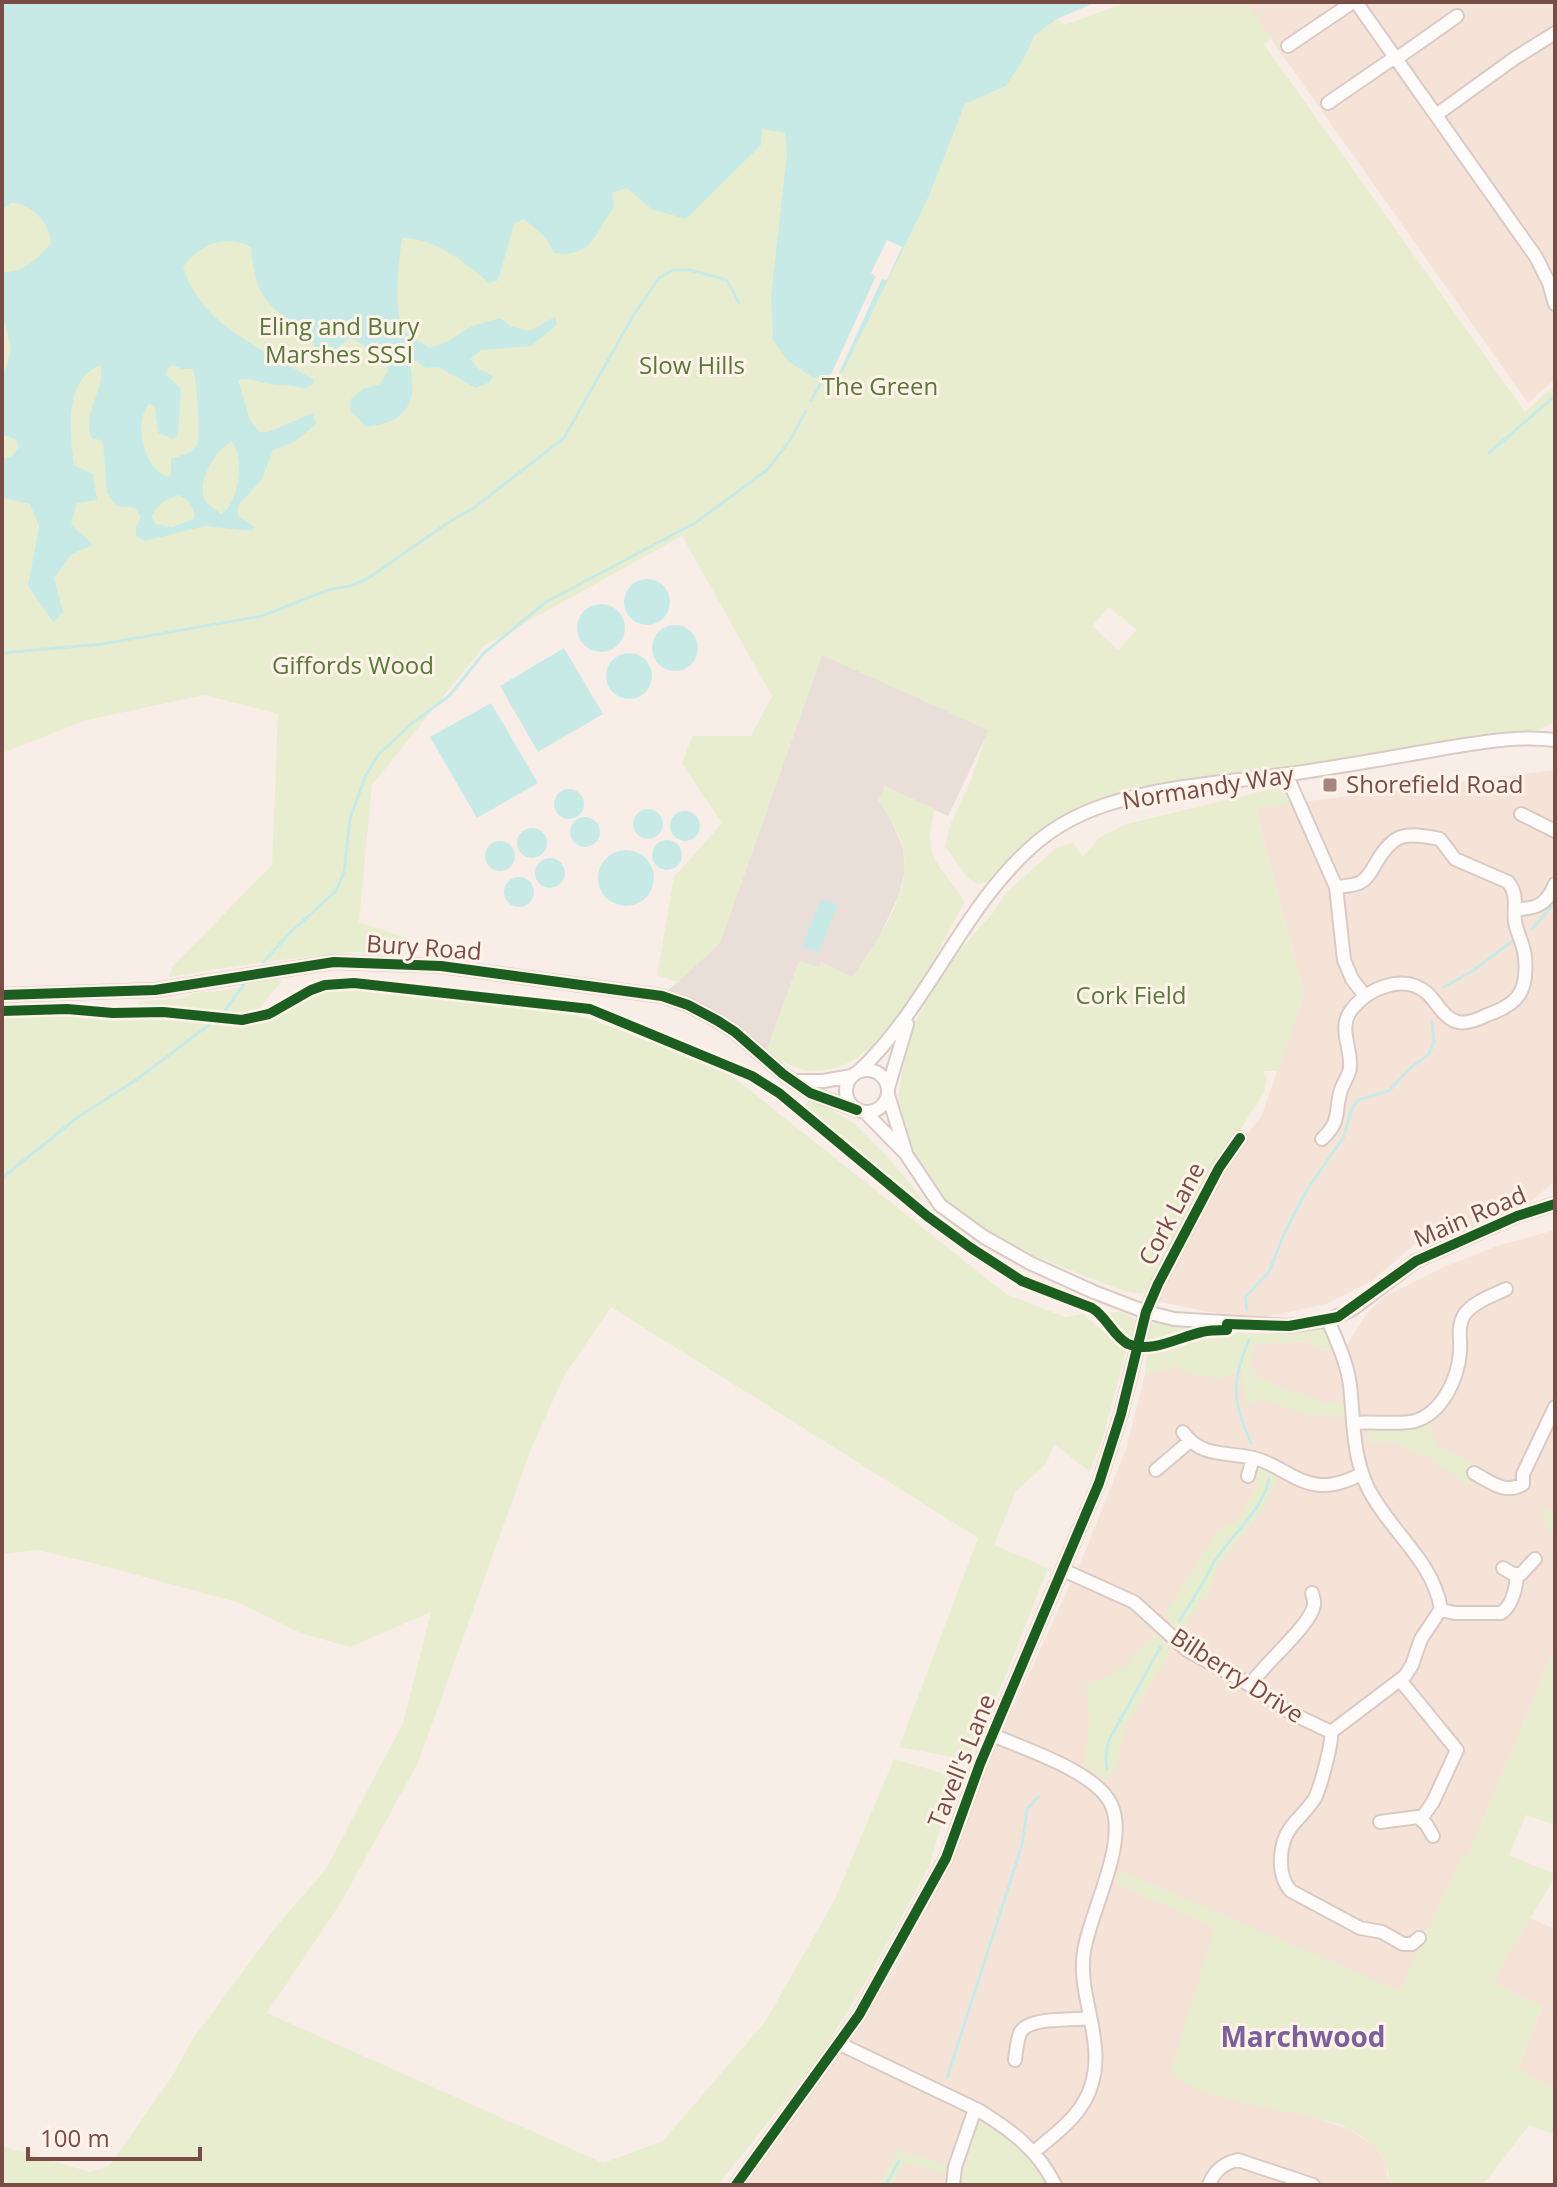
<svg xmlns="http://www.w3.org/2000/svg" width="1557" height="2187" font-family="'Open Sans',sans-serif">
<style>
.residential{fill:#f6e3d8}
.industrial{fill:#eaded8}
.green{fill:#e8edd0;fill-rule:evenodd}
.water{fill:#c8eae7;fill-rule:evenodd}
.pier{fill:#f8eee7}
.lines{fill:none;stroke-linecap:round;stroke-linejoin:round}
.stream{stroke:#c8eae7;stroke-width:3}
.minor-casing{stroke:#d9cac5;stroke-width:16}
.minor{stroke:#fefcfb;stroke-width:12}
.cycleway-casing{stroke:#fff2e9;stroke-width:15}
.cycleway{stroke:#1b5e20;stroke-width:10}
.poi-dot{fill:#a5857e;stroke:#fff2e9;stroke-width:3}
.labels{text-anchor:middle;stroke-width:6;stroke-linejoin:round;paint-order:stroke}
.park-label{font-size:24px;fill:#58793a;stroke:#fff2e9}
.poi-label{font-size:24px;fill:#784d45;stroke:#fff2e9;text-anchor:start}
.street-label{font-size:24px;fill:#784d45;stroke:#fff2e9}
.quarter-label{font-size:28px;font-weight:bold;fill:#7c609c;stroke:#fff2e9}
</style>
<rect width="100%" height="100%" fill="#f8eee7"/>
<!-- residential -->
<path class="residential" d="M1245,2H1555V379L1528,403Z
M1555,770V1181L1529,1203L1454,1233L1429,1236L1417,1242L1372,1281L1326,1304L1261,1318L1209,1312L1156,1301L1233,1153L1262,1115L1304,993L1255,808Z
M1555,1230V1648L1468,1856L1463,1855L1394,2005L1271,2108L1310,2116L1349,2129L1376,2147L1386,2163L1387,2175L1394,2185H744L841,2053L894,1972L952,1861L977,1787L1085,1552L1126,1449L1145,1374L1178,1366L1221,1379L1250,1366L1253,1344L1310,1341L1321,1350L1346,1347L1367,1313L1384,1297L1446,1266L1497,1246Z
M1530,1918L1555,1929V2091L1517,2069L1543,2006L1501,1988L1494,1979Z"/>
<!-- industrial -->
<path class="industrial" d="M822,654L989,730L948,816L884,786L891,820L903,849L905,871L899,895L879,937L852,978L822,962L819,967L799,962L766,1052L662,996L720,943Z"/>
<!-- green -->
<path class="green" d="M2,2L780,58L858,340L929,196L965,104L1006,86L1023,60L1035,35L1057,19L1064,25L1128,2H1245L1272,38L1264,44L1525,412L1555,385V721L1538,730L1229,776L1124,789L1073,812L1014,854L986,882L977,884L968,878L945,846L951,823L970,782L988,730L822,655L720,943L678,982L657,975L674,877L722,823L682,764L692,736H751L772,696L682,536L485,645L372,785L359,922L406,938L380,953L356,952L263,962L169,977L172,967L272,865L278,714L204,695L87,720L2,753ZM1109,607L1137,630L1118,650L1092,626Z
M885,786L935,809C926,844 928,853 950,881C956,889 961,894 964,903C933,958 886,1074 812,1071C796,1070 779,1060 766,1052L799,961L818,967L821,962L852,977C878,939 918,888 900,839C895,825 886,813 878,800Z
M1284,786L1290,804L1255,809L1304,993L1278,1071H1263L1267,1078L1264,1093L1203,1187L1147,1290L1142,1294L1123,1291L1015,1248L954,1207L936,1190L920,1162L904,1128L897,1101L909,1037L916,1020L952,958L992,914L1005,894L1057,847L1073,843L1083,857L1099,838L1127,824Z
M276,979L282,981L249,1021L287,1012L317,993L346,987L505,1002L568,1012L606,1025L723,1069L1006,1294L1065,1317L1083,1314L1126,1351L1102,1442L1089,1471L1054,1444L1046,1464L1016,1491L994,1545L1048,1568L1004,1680L967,1760L899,1747L978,1538L611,1307L564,1376L531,1449L418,1763L340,1904L267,2013L603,2163L663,2141L765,2022L834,1901L894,1759L955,1777L929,1867L868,1978L819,2058L718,2185H2V2146L90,2172L109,2166L173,2075L192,2040L275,1928L326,1869L403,1723L431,1612L350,1647L303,1634L240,1603L92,1563L37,1550L2,1554V1016L40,1014L125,1019L141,1001L182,999L194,993L230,990L262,980Z
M812,1098L855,1124L887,1156L923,1200L917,1201L802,1107Z
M1107,1312H1122L1135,1319L1132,1339L1126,1337Z
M1159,1322L1201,1326L1155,1342L1144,1343L1151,1325Z
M1324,1327L1334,1348L1321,1350L1310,1341L1254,1344L1250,1366L1258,1378L1321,1402L1342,1403L1344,1417L1304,1414L1265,1400L1246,1406L1241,1370L1221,1379L1182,1372L1178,1366L1145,1374L1147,1352L1198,1338L1234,1335L1239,1332L1269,1334Z
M1427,1421L1436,1446L1476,1464L1469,1486L1425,1455L1414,1454L1396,1441L1369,1444L1367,1429H1402Z
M1258,1466L1277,1476L1268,1504L1219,1564L1209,1592L1179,1632L1165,1615L1217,1531L1238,1521L1258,1483L1256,1472Z
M1540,1508L1555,1511V1534L1548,1532Z
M1154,1633L1172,1649L1126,1726L1115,1771L1105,1781L1084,1764L1090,1721L1086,1685L1123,1669Z
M1555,1648V1825L1526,1815L1509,1855L1555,1874V1877L1494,1979L1501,1988L1543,2006L1517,2068L1555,2091V2135L1529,2125L1483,2185H1394C1387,2177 1389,2171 1385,2162C1379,2147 1364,2137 1349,2129C1317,2111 1181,2101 1171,2070L1215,1927L1116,1884L1119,1870L1400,1991L1463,1854L1468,1856Z
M978,2120C1008,2139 1032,2151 1046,2185H960Z
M898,2150L947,2165L945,2173L904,2163L892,2185H878Z"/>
<!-- water -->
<path class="water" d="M2,2H1096L1057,19L1035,35L1023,60L1006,86L965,104L929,196L843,372L814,378L789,362L773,341L771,296L787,153L785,133L762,129L761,145L686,219L651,209L627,188L612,193L614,207C594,233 594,258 554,253L545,237L524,219L514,224L500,274L497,281L489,283C468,264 431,236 402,238C399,260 394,303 401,323C405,335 420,342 430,348L448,341L472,326L500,318L510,326L529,331L555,317L557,325L531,346L481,350L470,359L479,369L493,376L490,382L476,388L438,367L426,368L415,361L409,362C419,401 408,423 366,427L350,410L351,399L364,388L379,385L388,371L385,362L377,354L350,337L329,356H322C314,347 310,338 304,329C299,322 289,320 282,315C256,296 254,277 251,247C226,234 199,244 183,267C202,328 265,349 314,380L312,385L305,389C291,384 278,386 264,383C252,380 252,378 238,380L250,420L260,432H268L313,413L316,424L296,441L273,450L262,479L238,506V516L255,527L251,531L205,526L145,541L136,536V527L141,517L135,508L117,506L107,493L103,443L101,440L92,439C81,412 105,392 101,365C63,379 70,433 74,465L93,474L97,500L77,503L71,524L93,545L72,554L54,578L63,612L54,623L28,586L39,526L30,504L2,498V459L11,457L19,447L16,440L2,434V374L7,365L11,348L2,313V272C23,273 38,258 51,243C51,224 30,202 11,203L2,209ZM172,365L183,369H193C196,376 201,437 197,444C192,454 181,455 171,459V474L168,477C144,469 132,421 150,403L155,408L158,433L173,439L178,435L181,388L166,375L167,369ZM232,442C245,457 239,504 221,514C217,510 209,506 206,502C194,485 216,448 232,442ZM179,495C188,500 196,508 194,519L172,527L155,524L152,517C156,505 167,499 179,495Z
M624 602a23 23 0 1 1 46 0a23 23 0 1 1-46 0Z
M577 628a24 24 0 1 1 48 0a24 24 0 1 1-48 0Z
M652 648a23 23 0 1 1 46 0a23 23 0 1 1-46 0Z
M564,648L603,714L538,752L500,686Z
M606 676a23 23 0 1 1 46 0a23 23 0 1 1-46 0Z
M491,703L538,783L477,818L430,737Z
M554 804a15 15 0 1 1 30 0a15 15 0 1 1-30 0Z
M633 824a15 15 0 1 1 30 0a15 15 0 1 1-30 0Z
M670 826a15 15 0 1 1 30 0a15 15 0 1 1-30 0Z
M570 832a15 15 0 1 1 30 0a15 15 0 1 1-30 0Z
M517 843a15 15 0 1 1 30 0a15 15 0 1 1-30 0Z
M652 855a15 15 0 1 1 30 0a15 15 0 1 1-30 0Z
M485 856a15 15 0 1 1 30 0a15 15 0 1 1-30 0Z
M598 878a28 28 0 1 1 56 0a28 28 0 1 1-56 0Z
M535 873a15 15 0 1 1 30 0a15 15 0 1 1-30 0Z
M504 892a15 15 0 1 1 30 0a15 15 0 1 1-30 0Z
M821,899L838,905L818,953L802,946Z"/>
<!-- pier -->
<path class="pier" d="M887,240L902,247L887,280L882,279L837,377L829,379L876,276L871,273Z"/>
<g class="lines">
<!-- stream -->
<path class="stream" d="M811,400L825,376
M1489,453L1555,396
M2,653L102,644L262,616L328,590L350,586L367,579L446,524L475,507L564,438L633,316L659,278L673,270H690L727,280L739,303
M1532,929L1555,903
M263,962L292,931L336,891L344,872L350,819L365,777L378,755L411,724L449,696L484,653L546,602L695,523L767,470L789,442L806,411
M1444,987L1474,970L1511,942
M224,1012L245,983
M2,1178L78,1117L136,1080L210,1024
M1247,1310L1245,1297L1269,1272L1284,1234L1308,1188L1343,1138L1352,1108L1358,1100L1389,1091L1410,1068L1429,1054L1434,1042L1432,1022
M1249,1340C1231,1382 1232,1401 1251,1443
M1179,1621C1192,1602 1203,1583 1214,1562C1231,1535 1262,1512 1269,1479
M1107,1769L1106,1757L1108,1742L1161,1646
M947,2078L1022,1845L1027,1809L1039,1796
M886,2185L899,2161"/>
<defs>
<path id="minor" d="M1356,2L1536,257L1549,283L1555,304
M1288,46L1353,2
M1396,59L1457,16
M1328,103L1395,57
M1436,115L1515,58L1555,33
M1286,774L1336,887L1344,960L1352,979L1365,996
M1521,814L1555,831
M1516,909C1537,909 1547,904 1555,884
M2,995L155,990L334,962L441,966L662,996L688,1005L718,1021L735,1032L783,1074L810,1093L857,1110
M846 1091a21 21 0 1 1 42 0a21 21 0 1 1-42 0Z
M858,1072C930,1005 961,907 1036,843C1056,826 1081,813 1105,805C1168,784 1237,782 1303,772C1349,765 1395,757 1440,749C1478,743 1517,735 1555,740
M793,1081H823L852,1076
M888,1088L907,1024
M888,1095L906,1153
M865,1112L906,1154L940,1205L984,1237L1030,1263L1094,1292L1146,1312L1174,1319L1289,1326L1328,1320L1351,1310L1416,1261L1517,1216L1555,1204
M1322,1139C1342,1120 1334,1113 1341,1090C1343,1083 1349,1076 1350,1068C1352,1048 1337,1027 1352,1009C1369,988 1404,973 1427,993C1437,1002 1444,1019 1458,1022C1467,1024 1479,1019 1487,1015C1519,1004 1528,991 1525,957C1524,944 1517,934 1515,922C1513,906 1519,896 1508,882L1455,859L1440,839C1406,832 1394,832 1376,863C1372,870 1368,878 1361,882C1354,886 1344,886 1336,887
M1328,1320C1337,1341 1347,1363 1350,1385C1354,1421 1352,1454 1368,1488C1390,1532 1433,1560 1441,1609L1421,1639L1412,1665L1405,1676L1331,1732
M1353,1423C1371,1421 1401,1425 1415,1421C1442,1413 1458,1379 1460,1352C1461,1339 1457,1327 1464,1315C1473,1302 1492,1296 1506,1289
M1183,1432C1202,1461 1237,1450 1263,1461C1283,1469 1298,1483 1320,1485C1335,1486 1349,1480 1362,1474
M1156,1470L1190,1441
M1474,1473C1490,1482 1506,1495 1523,1484V1474L1555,1407
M1248,1476L1253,1458
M1503,1568L1513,1574H1521L1535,1559
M1063,1570L1134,1602L1187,1650L1245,1682L1291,1713L1331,1732
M1441,1610L1455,1613H1501C1513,1605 1516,1588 1517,1575
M1400,1680L1457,1750L1433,1802L1421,1819
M1250,1685C1263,1665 1311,1625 1314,1605C1315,1601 1313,1597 1312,1593
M1331,1732C1333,1742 1320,1788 1315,1798C1309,1808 1299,1817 1291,1827C1279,1843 1276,1875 1291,1891L1360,1928L1382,1932L1403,1944H1412L1419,1938
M993,1735C1026,1750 1095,1771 1111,1804C1129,1842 1091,1909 1084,1951C1077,1995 1105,2039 1092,2083C1084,2114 1057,2132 1034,2152
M1380,1822L1418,1817L1426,1824L1433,1836
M840,2044L980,2111C1012,2131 1038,2150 1055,2185
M1015,2060C1016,2051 1017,2041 1020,2033C1028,2016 1072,2021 1089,2018
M736,2185L859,2015L946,1858L980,1764L1099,1483L1121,1414L1146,1312L1158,1284L1219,1168L1240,1138
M953,2185L955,2167L975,2109
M1209,2185C1214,2171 1224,2163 1238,2160L1313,2185"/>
</defs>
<!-- minor casing -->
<use href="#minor" class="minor-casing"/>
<!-- minor -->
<use href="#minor" class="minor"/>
<defs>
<path id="cycleway" d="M2,995L155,990L334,962L441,966L662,996L688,1005L718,1021L735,1032L783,1074L810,1093L857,1110
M2,1011L67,1009L113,1013L163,1012L242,1020L269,1014L311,990L325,985L354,983L590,1009L752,1076L779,1093L927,1216L971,1248L1022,1281L1092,1308C1107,1317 1113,1336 1128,1344C1151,1354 1179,1337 1202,1332C1210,1330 1219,1330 1227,1330V1324L1289,1326L1338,1317L1416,1261L1517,1216L1555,1204
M736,2185L859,2015L946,1858L980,1764L1099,1483L1121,1414L1146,1312L1158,1284L1219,1168L1240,1138"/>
</defs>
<!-- cycleway casing -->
<use href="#cycleway" class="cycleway-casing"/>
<!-- cycleway -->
<use href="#cycleway" class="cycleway"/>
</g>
<!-- markers -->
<rect class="poi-dot" x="1322" y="777" width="16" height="16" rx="4"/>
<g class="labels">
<!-- park labels -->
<g class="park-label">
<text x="339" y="335">Eling and Bury<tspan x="339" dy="28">Marshes SSSI</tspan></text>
<text x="692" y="374">Slow Hills</text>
<text x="880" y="395">The Green</text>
<text x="353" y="674">Giffords Wood</text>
<text x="1131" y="1004">Cork Field</text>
</g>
<!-- poi labels -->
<g class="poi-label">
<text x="1346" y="793">Shorefield Road</text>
</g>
<!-- street labels -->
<g class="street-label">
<text transform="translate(1208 788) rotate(-9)" y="8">Normandy Way</text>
<text transform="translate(424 948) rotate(4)" y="8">Bury Road</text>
<text transform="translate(1172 1214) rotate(-62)" y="8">Cork Lane</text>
<text transform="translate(1470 1217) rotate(-23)" y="8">Main Road</text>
<text transform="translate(1237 1676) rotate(33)" y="8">Bilberry Drive</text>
<text transform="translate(962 1761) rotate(-68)" y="8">Tavell's Lane</text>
</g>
<!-- quarter labels -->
<g class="quarter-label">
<text x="1303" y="2047">Marchwood</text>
</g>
</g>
<!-- border -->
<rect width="1557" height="2187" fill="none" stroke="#784d45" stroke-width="8"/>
<!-- scale -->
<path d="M28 2147v12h172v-12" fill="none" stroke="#784d45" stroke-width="4"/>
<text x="40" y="2147" font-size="24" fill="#784d45" stroke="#fff2e9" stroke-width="6" paint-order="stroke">100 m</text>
</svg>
